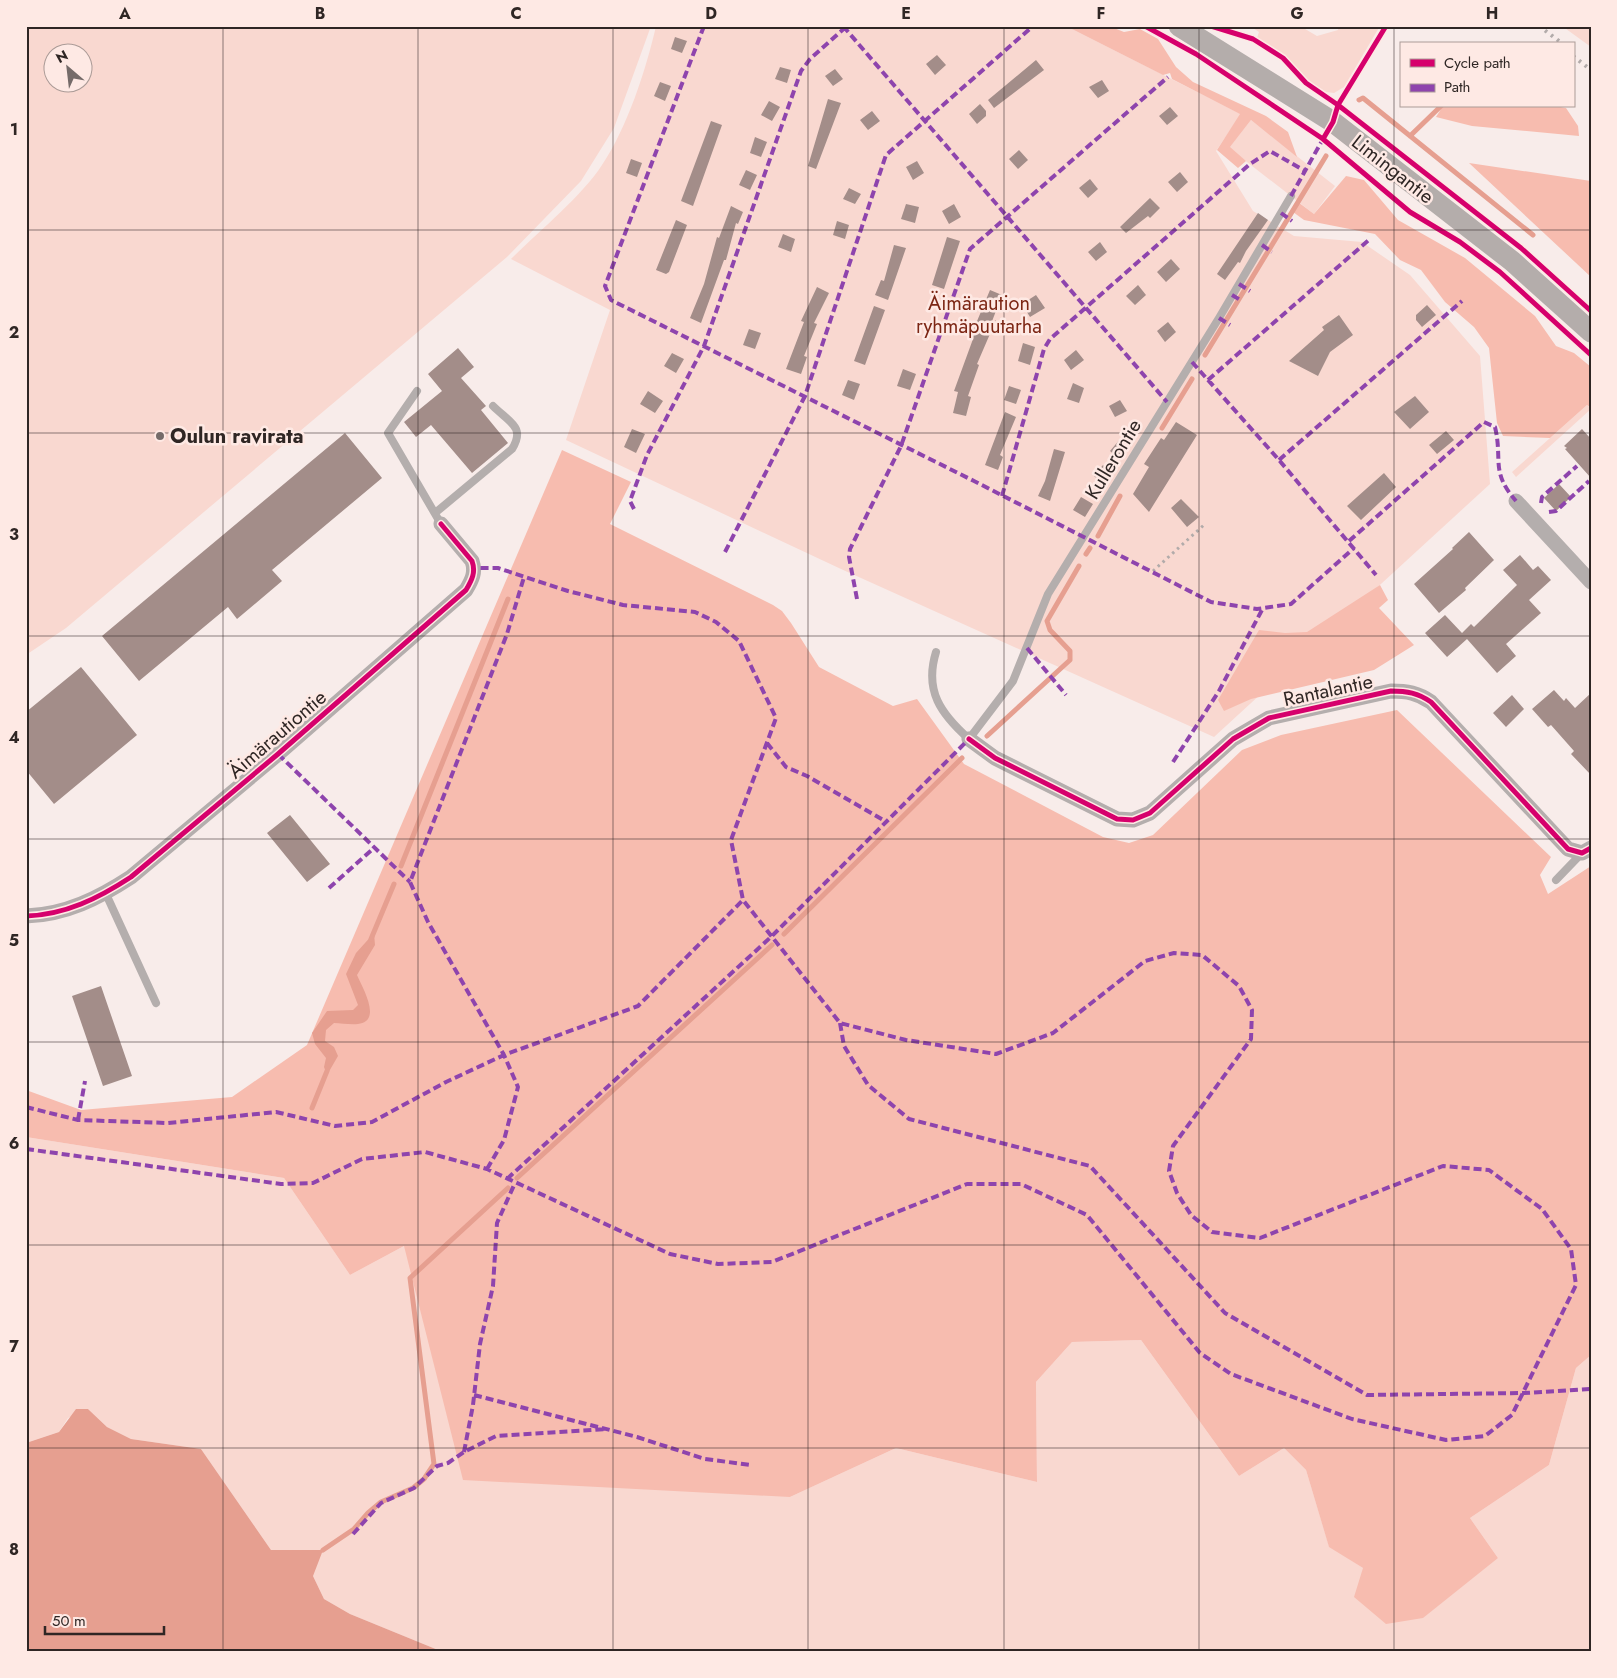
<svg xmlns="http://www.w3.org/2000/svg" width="1617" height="1678" font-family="Jost,sans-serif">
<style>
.green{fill:#f9d8d0;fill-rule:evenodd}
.forest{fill:#f7bcaf}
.water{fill:#e69f90}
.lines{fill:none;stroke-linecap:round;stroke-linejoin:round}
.stream{stroke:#e69f90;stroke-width:5}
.building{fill:#a38d89}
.path{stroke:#b2abaa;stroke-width:3;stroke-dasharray:2.5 4;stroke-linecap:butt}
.service{stroke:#b4aead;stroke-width:8}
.minor{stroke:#b4aead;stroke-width:15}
.secondary{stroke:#b4adab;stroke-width:21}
.rail{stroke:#b2abaa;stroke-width:4;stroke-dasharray:2.5 5;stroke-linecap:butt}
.quiet{stroke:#8e44ad;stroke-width:4;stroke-dasharray:8 4;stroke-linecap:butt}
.cycleway-casing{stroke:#fee9e4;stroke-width:8}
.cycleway{stroke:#d6006c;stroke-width:5}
.grid{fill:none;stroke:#2f2624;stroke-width:1;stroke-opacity:0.55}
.poi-dot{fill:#756b69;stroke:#fee9e4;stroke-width:2}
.labels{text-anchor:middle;stroke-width:5;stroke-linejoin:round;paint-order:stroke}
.street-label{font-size:20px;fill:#2f2624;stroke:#fee9e4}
.park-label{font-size:20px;fill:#7c2614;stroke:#fee9e4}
.poi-label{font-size:20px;font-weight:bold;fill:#2f2624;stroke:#fee9e4;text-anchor:start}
.neatline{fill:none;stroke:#2f2624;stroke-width:2}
.grid-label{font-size:16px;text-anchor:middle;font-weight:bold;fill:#2f2624}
</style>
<rect width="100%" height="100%" fill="#f8ecea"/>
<!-- green -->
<path class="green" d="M26,26H651L614,128L581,181L507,257L66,628L26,655ZM82,52V82H52V52Z
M656,26H1066L1241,114L1216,151L1253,211L1294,236L1362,242L1410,275L1480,356L1490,484L1214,737L841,569L566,440L610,310L511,259C538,232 582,196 602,165C627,128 646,70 656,26Z
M1250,26H1300L1317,36L1338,30L1339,26H1380L1344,87L1334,93L1326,92L1309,81L1286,57L1257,38L1259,32Z
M1562,26H1591V47Z
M1251,120L1335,186L1314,214L1229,148Z
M1587,405L1591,409L1516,477L1512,472Z
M26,1137L284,1178L350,1275L404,1246L790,1497L896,1448L1037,1482L1036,1382L1072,1342L1141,1340L1239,1476L1284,1448L1306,1470L1329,1546L1363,1568L1498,1558L1470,1518L1549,1465L1576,1368L1591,1355V1652H443L350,1614L324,1599L313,1576L271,1550L201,1449L131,1439L107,1427L88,1409L68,1418L59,1432L26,1443Z"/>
<!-- forest -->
<path class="forest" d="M1066,26H1109L1124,32L1140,29L1158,39L1176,67L1193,82L1266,116L1288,132L1297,157L1251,120L1230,147L1246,161L1238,168L1217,150L1240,114L1172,79L1170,73L1163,75Z
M1443,106H1555L1566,108L1578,126L1579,136L1472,126L1436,117Z
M1469,163L1591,181V277Z
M1346,176L1364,180L1398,220L1465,258L1535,316L1556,346L1574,353L1591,367V408L1587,405L1550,438L1503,436L1497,423L1489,348L1474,327L1445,302L1421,270L1400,260L1375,234L1304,220L1293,212L1298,202L1314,214Z
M562,450L631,482L610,524L773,605L782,611L791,623L819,667L893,706L917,699L964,764L1103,837L1129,843L1153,835L1242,750L1281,735L1397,710L1551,857L1540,875L1548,894L1591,866V1355L1576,1368L1549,1465L1470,1518L1498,1558L1423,1618L1386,1624L1354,1597L1363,1568L1329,1547L1306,1470L1284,1448L1239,1476L1141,1340L1072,1342L1036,1382L1037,1482L896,1448L790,1497L463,1480L404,1246L350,1275L284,1178L26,1137V1090L81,1110L232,1097L307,1045Z
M1380,585L1388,600L1379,608L1414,645L1374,670L1251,699L1224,711L1218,700L1259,630L1285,633L1307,632Z"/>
<!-- water -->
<path class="water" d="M374,933L375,945L357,975C362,987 383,1021 358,1024C350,1025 341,1023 334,1023L326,1030L325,1041L334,1047L338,1056L327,1075L324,1067L326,1058L315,1044L312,1033L327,1011L353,1010L358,1005L346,974L356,953Z
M76,1409H88L107,1427L131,1439L201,1449L271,1550H323L313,1576L324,1599L350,1614L443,1652H26V1443L59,1432Z"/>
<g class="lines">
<!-- stream -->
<path class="stream" d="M1359,100L1363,98L1533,235
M1410,136L1441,106
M1205,355L1326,156
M1162,428L1192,379
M1098,536L1120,496
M1086,554L1090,548
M987,736L1070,660V651L1050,630L1047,621L1079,566
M401,866L508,599
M784,934L962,758
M371,939L394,884
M312,1108L327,1071
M517,1178L772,945
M323,1550L354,1529L368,1513L381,1502L413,1488L424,1479L434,1464L410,1278L508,1188"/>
</g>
<!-- building -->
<path class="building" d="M675,37L687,41L682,53L671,49Z
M937,55L946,65L935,75L926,64Z
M1036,60L1044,70L994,108L988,100Z
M780,67L791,70L787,83L775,79Z
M835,69L843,79L833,86L825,76Z
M1102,80L1109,91L1098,98L1089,87Z
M660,82L671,86L665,101L654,96Z
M828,99L841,103L816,169L808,166Z
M769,101L780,107L772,121L761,115Z
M980,104L986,111V116L977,124L969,114Z
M1170,107L1178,116L1167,125L1159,116Z
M872,111L880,121L868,130L860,120Z
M711,121L722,125L693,206L681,201Z
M755,137L767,142L761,157L750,153Z
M1019,150L1028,160L1018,169L1009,159Z
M631,159L642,163L637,177L626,173Z
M917,161L924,173L913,180L906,167Z
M746,170L757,175L750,190L739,185Z
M1180,172L1188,182L1177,192L1168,182Z
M1090,179L1098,189L1088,198L1079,188Z
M849,188L861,194L855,204L843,199Z
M1150,198L1160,208L1150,218L1148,216L1126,233L1120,227Z
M906,204L919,207L915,223L901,219Z
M954,204L961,217L949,224L942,211Z
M731,206L743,212L738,224L736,223L726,260H724L701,323L690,318L704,284L717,237L719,238Z
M1258,213L1268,220L1246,251L1240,263L1238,262L1225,280L1217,274Z
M676,220L687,225L669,272L666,274L656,270Z
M837,221L849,225L845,239L833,235Z
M783,234L795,239L791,252L778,247Z
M947,237L960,241L944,289L932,285Z
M1100,242L1107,252L1096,261L1088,252Z
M894,245L906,248L888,300L875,295L881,280L884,281Z
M1171,259L1180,269L1166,282L1157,272Z
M1138,285L1146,295L1135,305L1126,296Z
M817,287L829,293L814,323L817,324L804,356L807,357L801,374L786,369L804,322L801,321Z
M990,290L1002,295L991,324L996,320L977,364L979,365L968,396L971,397L966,416L953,413L958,392L954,391L973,339L970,338Z
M1036,295L1045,308L1030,317L1022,304Z
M1427,305L1436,315L1422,327L1416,320V315Z
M874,306L885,310L865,365L854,361Z
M1339,315L1353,335L1330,352L1318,376L1289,361L1324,330L1322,327Z
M1168,322L1176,332L1165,342L1157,331Z
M749,329L761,333L755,349L743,345Z
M1023,343L1035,347L1030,365L1018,361Z
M458,348L474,367L461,378L486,406L481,410L508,443L472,473L431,425L416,437L404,422L442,391L428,374Z
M1076,350L1084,360L1071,370L1064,360Z
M672,353L684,359L676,373L664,366Z
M903,369L916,374L910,390L897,386Z
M848,380L860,384L854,400L842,395Z
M1073,383L1084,388L1079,403L1067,399Z
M1009,386L1021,390L1016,404L1004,400Z
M648,391L663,401L655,413L640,404Z
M1415,396L1429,412L1410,429L1394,412Z
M1120,400L1127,411L1115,417L1109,406Z
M1005,412L1016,417L1000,455L1003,457L998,470L985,465Z
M1176,422L1197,435L1149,512L1133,494L1149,467L1144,464L1161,438L1164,440Z
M632,429L645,434L636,453L624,447Z
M1582,429L1591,439V478L1565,449L1567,448L1564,446Z
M1446,431L1454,440L1437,454L1429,445Z
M345,433L382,478L272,570L282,581L237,619L228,607L139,681L102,636Z
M1121,438L1131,446L1120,459L1110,451Z
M1054,449L1065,452L1050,501L1038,496L1045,481Z
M1103,465L1113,474L1104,484L1094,476Z
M1384,473L1396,487L1361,520L1347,506Z
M1559,484L1571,497L1556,511L1544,498Z
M1081,497L1093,504L1085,517L1073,510Z
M1181,499L1199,517L1187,527L1171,508Z
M1469,532L1494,560L1465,588L1466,590L1439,613L1414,584L1453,549L1452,548Z
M1520,555L1533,570L1538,566L1551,580L1529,600L1541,613L1506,644L1516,656L1497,673L1467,639L1447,657L1425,633L1445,615L1462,633L1471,624L1474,627L1517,585L1503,570Z
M81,667L137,735L54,804L26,770V712Z
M1554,690L1564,701L1566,698L1575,708L1591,693V775L1571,754L1574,751L1551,725L1548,727L1532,709Z
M1512,695L1524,709L1506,727L1493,713Z
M290,815L330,864L307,882L267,833Z
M101,986L132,1076L103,1086L72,996Z"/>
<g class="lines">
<!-- path -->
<path class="path" d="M1153,571L1205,524"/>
<!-- service -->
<path class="service" d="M417,391L388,433L441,524
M435,513L512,449C526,427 509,422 493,406
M936,652C924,691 941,714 969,739L1013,681L1048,594L1219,318L1291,196
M1556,880L1582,853
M106,894L156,1003"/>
<!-- minor -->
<path class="minor" d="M1516,501L1591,582
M969,739L995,758L1117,819L1133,820L1150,813L1233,739L1269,718L1391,691C1407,691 1418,693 1431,702L1568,849L1582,853L1591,848
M26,916C65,915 99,898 131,877L278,754L466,590C472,580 476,572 472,561L441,524"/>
<!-- secondary -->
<path class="secondary" d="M1179,26L1333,122L1512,261L1591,332"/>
<!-- rail -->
<path class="rail" d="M1539,26L1563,44
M1573,56L1591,70"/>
<!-- quiet -->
<path class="quiet" d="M704,26L605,286L611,300L974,481L1211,602L1257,609L1291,604L1354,548
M843,26L1167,402
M1291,196L1323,139
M1281,213L1292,221
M1262,245L1272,252
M1239,284L1250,291
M1232,295L1242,301
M1219,318L1230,325
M1192,362L1279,460L1376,575
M1208,380L1370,239
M1279,460L1462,301
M1002,496L1044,349L1050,339L1250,164L1270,151L1305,171
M1541,503L1542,497L1577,466
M634,509L630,501L647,455L704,346L801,71L810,59L847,26
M1549,512L1556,511L1589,481
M1349,541L1484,422L1495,427C1503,461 1490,471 1516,501
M725,552L805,396L886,155L1033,26
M857,599L849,557L850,549L901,446L970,249L1168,77
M1027,648L1066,695
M767,743L786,767L807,776L885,821
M278,754L410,882
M1173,762L1219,691L1263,608
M329,888L374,848
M840,1023L844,1046L868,1085L909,1119L1090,1166L1225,1313L1367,1395L1524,1393L1591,1389
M26,1107L78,1120L168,1123L276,1112L335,1126L372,1122L446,1082L504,1055L638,1006L743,900L731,840L776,718L739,641L716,622L695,612L623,605L568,591L498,568H475
M78,1120L85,1081
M26,1149L281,1184L313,1183L362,1159L425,1152L487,1169L670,1254L718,1264L772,1262L967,1184H1021L1087,1215L1200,1353L1231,1374L1352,1419L1446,1440L1485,1436L1512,1415L1576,1285L1571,1249L1542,1209L1489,1170L1443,1166L1260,1238L1212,1232L1191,1215L1177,1193L1169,1171L1173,1146L1251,1039L1252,1010L1239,986L1202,955L1174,953L1145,961L1053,1033L996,1054L906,1040L840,1023L743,900
M487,1169L504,1140L518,1087L504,1055L428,922L410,882L507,634L524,577
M507,1179L772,936L969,739
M474,1395L637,1437L705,1459L751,1465
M464,1452L473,1405L480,1344L493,1286L497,1223L515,1183
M353,1534L381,1503L414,1488L437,1466L448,1463L464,1452L496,1436L606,1429"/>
<defs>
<path id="cycleway" d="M1145,26L1196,54L1323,139L1410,212L1460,242L1500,272L1591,355
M1211,26L1253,39L1283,58L1306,83L1338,105L1521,248L1591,311
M1323,139L1333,122L1338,105L1386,26
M969,739L995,758L1117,819L1133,820L1150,813L1233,739L1269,718L1391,691C1407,691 1418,693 1431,702L1568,849L1582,853L1591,848
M26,916C65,915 99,898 131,877L278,754L466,590C472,580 476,572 472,561L441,524"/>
</defs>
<!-- cycleway casing -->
<use href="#cycleway" class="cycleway-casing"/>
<!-- cycleway -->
<use href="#cycleway" class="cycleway"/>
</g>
<!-- grid -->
<path class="grid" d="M223,26V1652M418,26V1652M613,26V1652M808,26V1652M1004,26V1652M1199,26V1652M1394,26V1652M26,230H1591M26,433H1591M26,636H1591M26,839H1591M26,1042H1591M26,1245H1591M26,1448H1591"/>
<!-- markers -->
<circle class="poi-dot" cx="160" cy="436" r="5"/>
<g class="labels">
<!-- street labels -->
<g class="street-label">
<text transform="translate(1393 169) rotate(38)" y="7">Limingantie</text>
<text transform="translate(1113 459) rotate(-59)" y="7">Kullerontie</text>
<text transform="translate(1328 690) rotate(-12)" y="7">Rantalantie</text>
<text transform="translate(277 734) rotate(-41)" y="7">Äimärautiontie</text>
</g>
<!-- park labels -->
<g class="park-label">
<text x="979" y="310">Äimäraution<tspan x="979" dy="23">ryhmäpuutarha</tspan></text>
</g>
<!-- poi labels -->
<g class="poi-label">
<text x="170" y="443">Oulun ravirata</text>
</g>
</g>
<!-- border -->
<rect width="1617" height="1678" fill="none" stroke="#fee9e4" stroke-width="55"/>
<!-- legend -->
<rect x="1400" y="42" width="175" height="65" fill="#fee9e4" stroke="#ab9b97"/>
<rect x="1410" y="59" width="25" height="8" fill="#d6006c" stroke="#ab9b97"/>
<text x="1444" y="68" font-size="15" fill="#2f2624">Cycle path</text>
<rect x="1410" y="84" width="25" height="8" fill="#8e44ad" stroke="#ab9b97"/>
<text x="1444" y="92" font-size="15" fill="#2f2624">Path</text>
<!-- north arrow -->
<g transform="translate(68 68) rotate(332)"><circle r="24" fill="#fee9e4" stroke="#ab9b97"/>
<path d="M0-4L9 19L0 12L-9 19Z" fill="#756b69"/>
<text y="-8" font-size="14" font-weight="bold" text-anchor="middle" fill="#2f2624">N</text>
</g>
<!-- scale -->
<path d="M45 1626v8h119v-8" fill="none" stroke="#2f2624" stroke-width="2.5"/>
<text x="52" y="1626" font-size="15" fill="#2f2624" stroke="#fee9e4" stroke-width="4" paint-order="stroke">50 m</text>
<rect x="28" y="28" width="1562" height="1622" class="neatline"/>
<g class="grid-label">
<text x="125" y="19">A</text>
<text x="320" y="19">B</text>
<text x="516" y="19">C</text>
<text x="711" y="19">D</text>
<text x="906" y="19">E</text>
<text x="1101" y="19">F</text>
<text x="1297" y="19">G</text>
<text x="1492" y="19">H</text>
<text x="14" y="135">1</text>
<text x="14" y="338">2</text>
<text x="14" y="540">3</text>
<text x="14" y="743">4</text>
<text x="14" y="946">5</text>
<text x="14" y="1149">6</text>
<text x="14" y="1352">7</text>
<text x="14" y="1555">8</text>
</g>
</svg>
